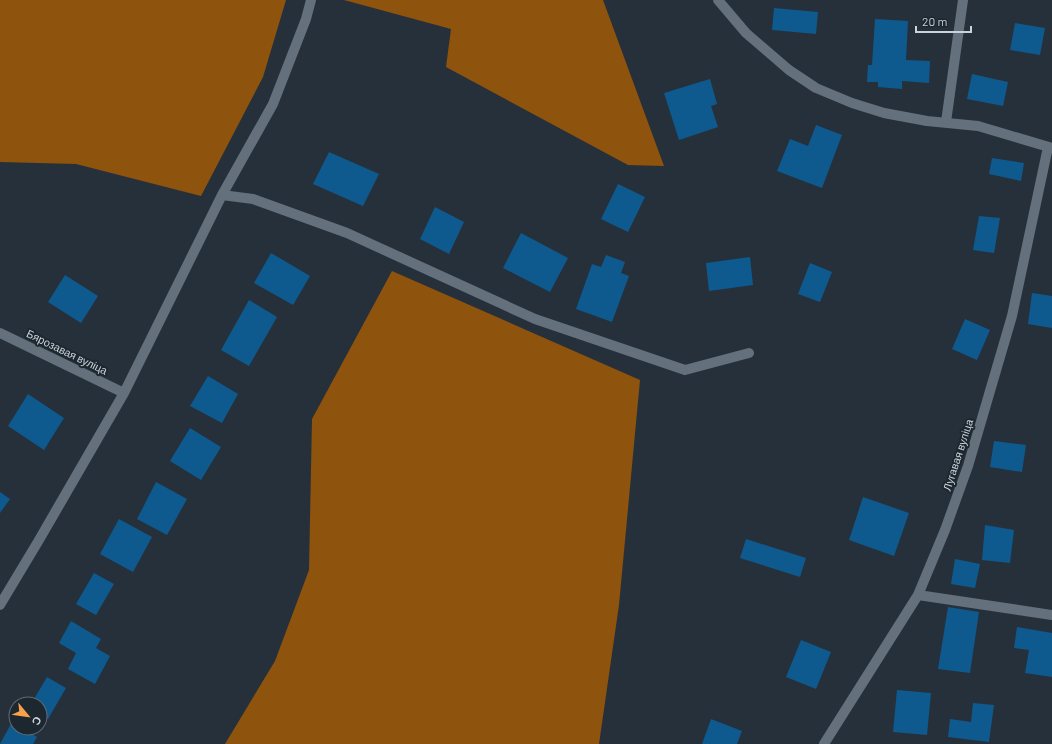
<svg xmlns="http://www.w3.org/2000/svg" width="1052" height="744" font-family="Barlow,sans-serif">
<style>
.forest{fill:#8e530d}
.building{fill:#0e5a8e}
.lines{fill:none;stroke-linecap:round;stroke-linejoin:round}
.minor{stroke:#64707b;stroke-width:10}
.labels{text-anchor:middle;stroke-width:4;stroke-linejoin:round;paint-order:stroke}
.street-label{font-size:11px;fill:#cbd2d8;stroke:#1c2730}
</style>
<rect width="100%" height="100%" fill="#26303a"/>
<!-- forest -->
<path class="forest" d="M0,0H286L263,77L201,196L76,164L0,162Z
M344,0H603L664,166L628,165L446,67L451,29Z
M392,271L640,380L619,605L599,744H225L275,661L309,570L312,419Z"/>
<!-- building -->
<path class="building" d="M774,8L818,12L816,34L772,30Z
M875,19L908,21L906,60L930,61L929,83L902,81V89L878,87V82H867L868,65H872Z
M1015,23L1045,28L1040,55L1010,50Z
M972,74L1008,82L1003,106L967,99Z
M710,79L717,104L711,106L718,127L679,140L664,93Z
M816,125L842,135L822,188L777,171L790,139L808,146Z
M329,152L379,174L363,206L313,184Z
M992,158L1024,163L1021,181L989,174Z
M618,184L645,197L628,232L601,219Z
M435,207L464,222L449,254L420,239Z
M979,216L1000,218L994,253L973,250Z
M521,233L568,258L550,292L503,268Z
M271,253L310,276L293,305L254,283Z
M606,255L625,262L621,273L629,276L612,322L576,309L592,264L601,267Z
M750,257L753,285L709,291L706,263Z
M810,263L832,272L820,302L798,294Z
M65,275L98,296L81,323L48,302Z
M1032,293L1052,296V328L1028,324Z
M249,300L277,317L249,366L221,350Z
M965,319L990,330L977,360L952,349Z
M208,376L238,394L222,423L190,406Z
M28,394L64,418L44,450L8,426Z
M190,428L221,447L201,480L170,461Z
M994,441L1026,445L1022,472L990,467Z
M156,482L187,499L167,535L137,519Z
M0,492L10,499L0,513Z
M863,497L909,513L894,556L849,540Z
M119,519L152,537L133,572L100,554Z
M985,525L1014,530L1010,563L982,560Z
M746,539L806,558L800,577L740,558Z
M955,559L980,564L975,588L951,584Z
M94,573L114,584L96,615L76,604Z
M948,607L979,612L970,673L938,669Z
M71,621L101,639L96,648L110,656L95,684L68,669L76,653L59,643Z
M1017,627L1052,633V677L1025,673L1029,650L1014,648Z
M801,640L831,652L816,689L786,677Z
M47,677L66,688L48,719L40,715V704H31Z
M897,690L931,693L927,735L893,732Z
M973,703L994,705L989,742L948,737L950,719L971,722Z
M711,719L742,731L737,744H702Z
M12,722L16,724V728H22L37,737L33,744H0Z"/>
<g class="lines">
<!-- minor -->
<path class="minor" d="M718,0L746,33L789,70L816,88L852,103L884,113L927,121L978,126L1052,148
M946,122L963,0
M222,195L253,199L347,233L535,319L685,370L749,353
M0,333L124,393
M918,595L1052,615
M0,605L39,540L124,393L222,195L273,104L306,19L311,0
M824,744L918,595L945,530L968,466L1012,316L1048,147"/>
</g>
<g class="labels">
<!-- street labels -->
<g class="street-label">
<text transform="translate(67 352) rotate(26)" y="4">Бярозавая вуліца</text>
<text transform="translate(958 455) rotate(-72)" y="4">Лугавая вуліца</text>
</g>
</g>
<!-- north arrow -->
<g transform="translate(28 716) rotate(119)"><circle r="19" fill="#1c2730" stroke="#626b73"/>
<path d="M0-3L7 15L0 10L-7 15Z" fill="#f8a14a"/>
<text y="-6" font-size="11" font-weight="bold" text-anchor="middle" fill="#cbd2d8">С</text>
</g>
<!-- scale -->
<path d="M916 26v6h55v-6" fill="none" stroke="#cbd2d8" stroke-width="2"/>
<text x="922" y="26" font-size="12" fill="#cbd2d8" stroke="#1c2730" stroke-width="3" paint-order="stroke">20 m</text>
</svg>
